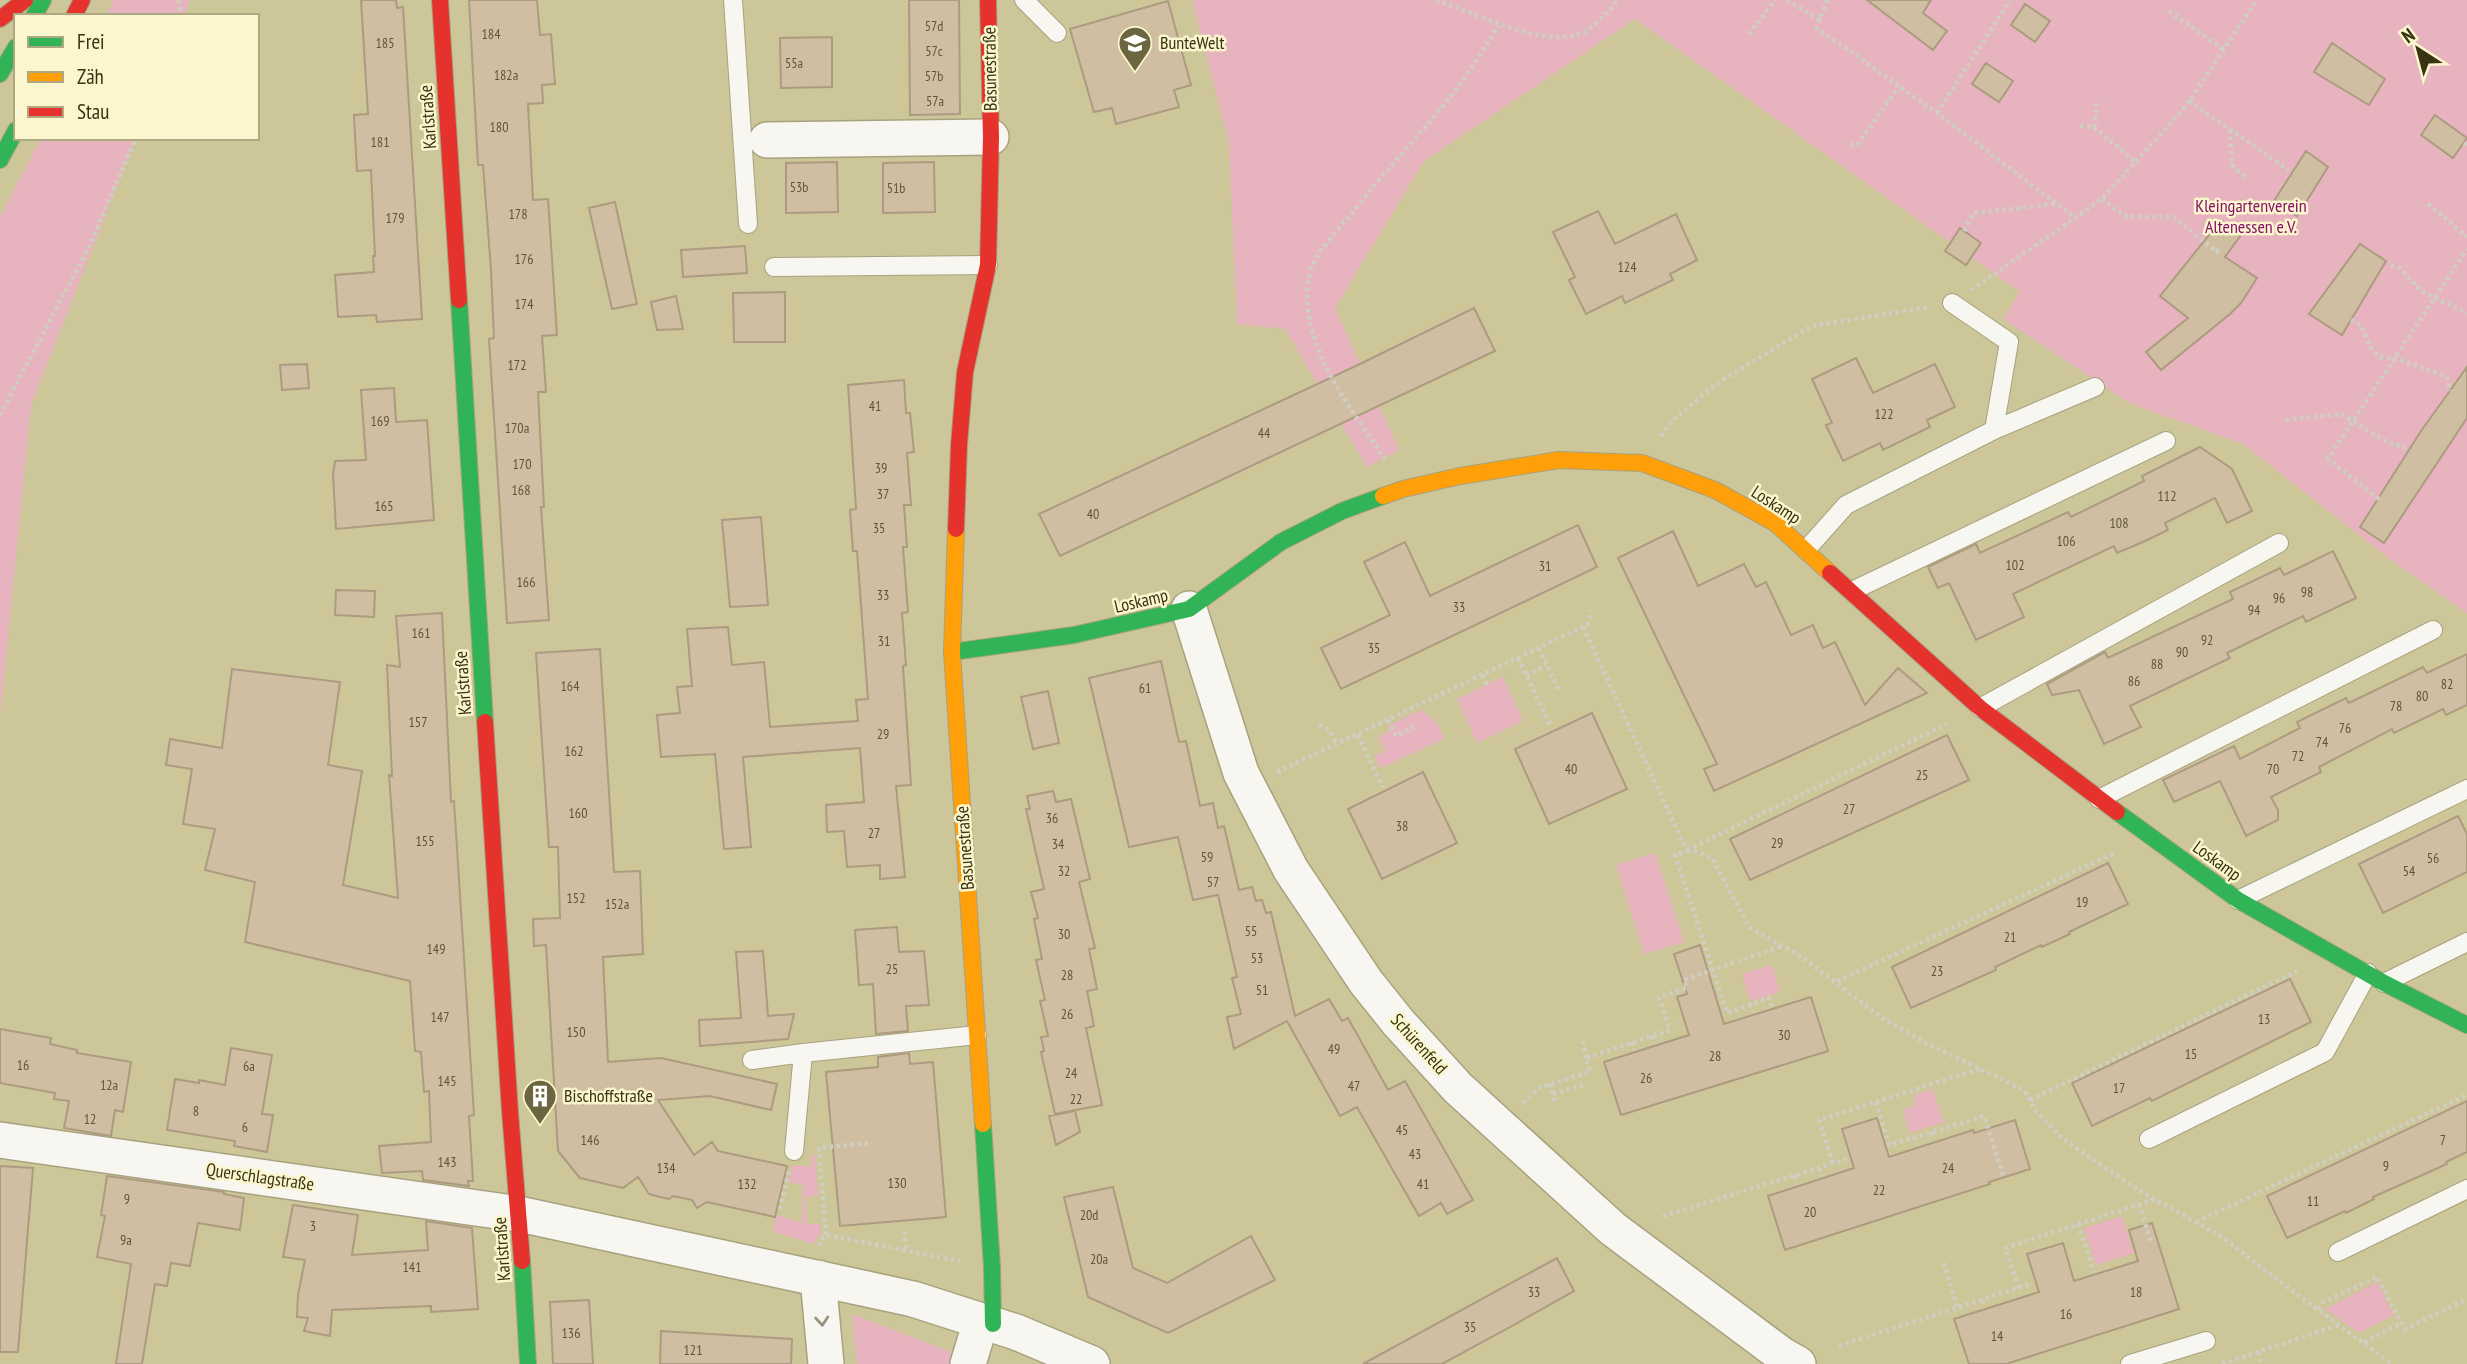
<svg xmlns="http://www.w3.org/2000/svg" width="2467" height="1364" font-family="'PT Sans Narrow',sans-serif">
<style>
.green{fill:#e7b3be}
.building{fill:#d0bea3;stroke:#ad9b81;stroke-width:2}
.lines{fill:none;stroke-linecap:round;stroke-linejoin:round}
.lane-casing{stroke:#a7a27e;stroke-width:20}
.street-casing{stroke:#a7a27e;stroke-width:38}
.fast-casing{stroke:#a7a27e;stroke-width:18}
.slow-casing{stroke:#a7a27e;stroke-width:18}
.jam-casing{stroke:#a7a27e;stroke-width:18}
.path{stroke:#d0cec0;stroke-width:4.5;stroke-dasharray:3.5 3.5;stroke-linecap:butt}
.lane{stroke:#f7f6f0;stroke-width:18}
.street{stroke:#f7f6f0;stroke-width:35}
.fast{stroke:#30b455;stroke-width:16}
.slow{stroke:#ff9f0a;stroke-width:16}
.jam{stroke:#e5322d;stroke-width:16}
.oneway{stroke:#989480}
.labels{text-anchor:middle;stroke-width:5;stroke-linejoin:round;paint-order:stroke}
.number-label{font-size:14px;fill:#5e5635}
.poi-label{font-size:18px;fill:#383310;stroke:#fbf6ce;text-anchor:start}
.street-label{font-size:18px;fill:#383310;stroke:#fbf6ce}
.park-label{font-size:18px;fill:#851168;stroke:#fbf6ce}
</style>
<rect width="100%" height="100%" fill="#ccc699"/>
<!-- green -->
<path class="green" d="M114,0H190L184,16H106Z
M1192,0H2467V613L2391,560L2243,444L2129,403L2003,319L2020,292L1635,19L1424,161L1335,308L1399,450L1367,467L1285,329L1237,324L1229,143Z
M41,138H136L31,405L0,716V217Z
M1503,677L1523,721L1477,743L1457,699Z
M1421,710L1437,722L1444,739L1380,768L1374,756L1385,751L1378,737L1389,731L1387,726Z
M1655,853L1684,942L1644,954L1616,865Z
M1772,965L1780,992L1750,1001L1742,974Z
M1932,1089L1944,1122L1910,1133L1903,1110L1916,1105L1913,1096Z
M815,1154L818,1196L805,1197L807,1224H820L821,1231L813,1244L772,1231L777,1215L802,1223L803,1185L789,1182L792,1166H811V1155Z
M2122,1216L2134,1253L2096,1265L2084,1228Z
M2377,1282L2394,1315L2359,1333L2325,1309Z
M852,1314L959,1355L956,1364H857Z"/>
<!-- building -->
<path class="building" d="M361,0H396L397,8L403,7L422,319L377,322L376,315L338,317L335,275L374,272L373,256H375L371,170L357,171L355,135L354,115L368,114Z
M469,0H537L540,35L551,34L555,84L542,85L543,103L528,104L533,200L548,199L557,335L542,336L546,392H538L544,507H541L549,620L507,623L489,339L494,338L491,270L483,165H478Z
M909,0H959L960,114L910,115Z
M1867,0H1931L1923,13L1947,31L1933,50Z
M1168,1L1191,85L1174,90L1179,107L1116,124L1112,108L1094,112L1070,29Z
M2025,4L2050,21L2035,42L2011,25Z
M832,37V87L781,88L780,38Z
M2332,43L2385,79L2369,105L2314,72Z
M1986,63L2013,81L1999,102L1972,84Z
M2435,115L2467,138L2453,158L2421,135Z
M2306,151L2328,167L2297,216L2274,201Z
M837,162L838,212L786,213V163Z
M934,162L935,212L883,213V163Z
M615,202L637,304L612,309L589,208Z
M1598,211L1615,244L1676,214L1697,260L1670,274L1673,280L1625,303L1622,296L1586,314L1569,280L1575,277L1553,232Z
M2221,220L2241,235L2225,257L2257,278L2241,303L2230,314L2161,370L2146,352L2188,318L2160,296Z
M1960,228L1981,243L1966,265L1945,251Z
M2360,244L2386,261L2342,335L2309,314Z
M745,246L747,273L683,277L681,250Z
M785,292V342H734L733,293Z
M676,296L683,329L657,330L651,302Z
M1474,308L1495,351L1060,556L1039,514L1360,364Z
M1856,358L1873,393L1935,364L1955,407L1927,420L1930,427L1883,450L1880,443L1843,461L1826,425L1832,423L1812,379Z
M307,364L309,388L282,390L280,365Z
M2467,367V418L2384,543L2360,527L2421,431Z
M904,380L906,413H910L914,452L907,453L911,505H904L907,547H903L908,612L902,613L906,665L903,666L911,785L896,786L905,877L880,879V865L847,867L844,831L827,832L826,805L864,802L860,748L743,757L751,847L724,849L715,754L661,757L657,715L680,713L677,687L692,686L687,629L728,627L732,665L764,662L770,727L858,721L856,700L868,699L857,551H853L850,510L856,509L848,385Z
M394,388L396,422L427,420L434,520L336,529L333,474L335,461L366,460L361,390Z
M2200,447L2232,469L2252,511L2227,523L2215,498L2165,523L2168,530L2143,542L2117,553L2114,546L2013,594L2024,617L1976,640L1949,583L1938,588L1928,567L1976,544L1980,553L2068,512L2071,517L2144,481L2142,476Z
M761,517L768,605L730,607L722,520Z
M1578,525L1597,567L1341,689L1321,648L1390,615L1364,562L1405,542L1430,596Z
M1673,531L1698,586L1744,564L1756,587L1766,582L1791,635L1813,625L1823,648L1835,642L1865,705L1898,668L1927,693L1714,791L1704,769L1717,764L1618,558Z
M2333,551L2356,598L2306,622L2303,616L2227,653L2230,658L2130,706L2141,727L2104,744L2079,690L2052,695L2047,684L2105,652L2108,658L2233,599L2230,592L2280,568L2284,575Z
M336,590L375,591L374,617L335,615Z
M442,613L451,802L454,801L474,1115L469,1116L473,1181H468L469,1186L423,1180L422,1171L382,1173L379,1146L431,1142L429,1091L424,1092L421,1052L415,1051L410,981L245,942L255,882L205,870L215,829L183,824L192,769L166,765L170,739L222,748L232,669L340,682L328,765L362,771L343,885L398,898L389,775L392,776L387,665L400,667L396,616Z
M600,649L614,872L640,871L643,954L603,957L608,1062L661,1058L777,1084L771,1110L710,1096L658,1100L694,1155L712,1142L718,1151L787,1166L775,1217L707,1202L697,1208L692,1200L673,1196L669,1199L660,1197L649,1194L638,1177L623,1188L580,1178L558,1151L546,945L534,946L533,919L560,918L558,847H549L536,653Z
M2467,654V705L2446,715L2443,709L2394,733L2392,729L2319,767L2321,772L2271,797L2278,810V820L2246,836L2220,781L2174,802L2163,780L2234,746L2240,759L2300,728L2297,722L2346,698L2349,703L2423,667L2427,673Z
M1161,661L1179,742L1186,741L1200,806L1213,803L1218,828L1224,826L1239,890L1252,887L1256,901L1262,900L1266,913L1271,912L1295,1016L1329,999L1342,1021L1348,1018L1388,1090L1405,1081L1473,1200L1447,1214L1441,1203L1419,1216L1357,1107L1340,1116L1287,1021L1234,1049L1227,1017L1241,1014L1232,978L1237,977L1218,895L1193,900L1178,837L1129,847L1089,678Z
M1048,691L1059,743L1033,749L1021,697Z
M1592,713L1627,789L1549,824L1515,749Z
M1947,735L1969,780L1750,880L1730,839Z
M1423,772L1457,843L1382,879L1348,809Z
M1053,791L1056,802L1071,799L1090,879L1079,882L1095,948L1089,949L1097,989L1087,991L1094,1026L1086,1028L1102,1105L1055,1114L1041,1052L1044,1051L1041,1037L1048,1036L1040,1001L1045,1000L1036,960L1042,959L1034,919L1038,918L1031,892L1044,889L1026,809H1030L1027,796Z
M2458,816L2467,834V872L2383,913L2359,864Z
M2108,863L2128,904L2069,932L2070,934L2042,947L2041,945L1995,967L1996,970L1911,1008L1892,967Z
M897,927L899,952L924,951L929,1005L906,1006L908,1031L876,1034L873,984L859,985L855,930Z
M1700,945L1724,1024L1811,997L1828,1051L1621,1115L1604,1062L1689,1035L1677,997L1687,994L1674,954Z
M763,951L768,1016L794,1014L788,1039L700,1046L699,1020L741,1018L736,952Z
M2290,979L2311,1022L2152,1101L2150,1098L2092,1126L2072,1083Z
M0,1029L51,1038L50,1044L77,1050V1053L131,1062L123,1112L115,1110L111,1136L64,1128L69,1101L54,1099L55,1093L0,1083Z
M231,1048L272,1055L262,1114L273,1115L267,1152L234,1146L235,1141L167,1130L175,1079L199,1083V1080L225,1085Z
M909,1053L910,1064L933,1062L946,1217L840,1226L826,1072L878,1067V1057Z
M2467,1101V1152L2446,1162L2447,1164L2373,1197L2374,1199L2346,1213L2345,1211L2287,1238L2267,1196Z
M1075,1111L1080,1132L1056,1145L1049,1116Z
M1877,1118L1889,1157L1973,1130L1974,1133L2015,1120L2030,1169L1989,1182L1990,1184L1785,1250L1768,1196L1854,1168L1842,1129Z
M0,1166L33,1168L18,1352H0Z
M107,1176L224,1192V1194L244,1198L240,1230L198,1223L190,1266L171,1263L167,1286L155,1284L142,1364H116L131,1264L97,1257L105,1216L101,1215Z
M1113,1187L1133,1268L1167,1283L1251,1236L1275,1280L1168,1333L1088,1297L1064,1197Z
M293,1205L358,1215L352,1255L428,1250L426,1221L472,1228L478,1309L431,1312V1306L332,1310L330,1336L304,1331L308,1318L297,1317L298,1295L305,1260L283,1257Z
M2152,1223L2179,1309L2006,1364H1969L1954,1319L2039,1292L2027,1254L2063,1243L2074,1281L2138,1261L2129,1230Z
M1557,1258L1574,1291L1512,1326L1442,1364H1363Z
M589,1300L593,1364H553L550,1302Z
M661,1331L792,1339L791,1364H660Z"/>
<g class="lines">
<defs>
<path id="lane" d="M733,0L748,224
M1024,0L1057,33
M774,267L988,265
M1994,430L2095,387
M1806,550L1846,505L1994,430L2009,342L1952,303
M1852,591L2166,441
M1980,708L2279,543
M2099,799L2433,630
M2238,900L2467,789
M2384,983L2467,942
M803,1053L977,1035
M752,1060L803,1053L794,1151
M2149,1139L2325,1052L2368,973
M2338,1252L2467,1189
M2130,1364L2206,1341"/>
<path id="street" d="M767,140L991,137
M1189,609L1241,773L1291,870L1366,982L1398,1022L1458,1088L1613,1229L1782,1355L1798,1364
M0,1140L519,1214L913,1299L1016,1332L1092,1364
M818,1278L826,1364
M968,1364L981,1321"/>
<path id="fast" d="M34,16L43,0
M0,74L16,47
M0,160L16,130
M459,300L485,722
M952,652L1074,635L1189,609L1281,542L1342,511L1383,496
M2117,812L2238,900L2384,983L2467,1025
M983,1124L992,1267L993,1324
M522,1261L528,1364"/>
<path id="slow" d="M1383,496L1403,489L1460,476L1559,460L1642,463L1715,490L1775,523L1830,573
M956,529L952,652L983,1124"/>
<path id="jam" d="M440,0L459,300
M74,16L82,0
M0,19L25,0
M956,529L959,445L965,372L988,265L991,137L988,0
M1830,573L1980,708L2117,812
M485,722L510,1112L522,1261"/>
</defs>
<!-- lane casing -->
<use href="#lane" class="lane-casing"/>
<!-- street casing -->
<use href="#street" class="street-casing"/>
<!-- fast casing -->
<use href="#fast" class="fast-casing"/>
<!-- slow casing -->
<use href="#slow" class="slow-casing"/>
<!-- jam casing -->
<use href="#jam" class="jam-casing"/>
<!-- path -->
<path class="path" d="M179,0L181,16
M1436,0C1471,12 1541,46 1577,35C1593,30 1607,12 1618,0
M1787,0L1820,20
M1827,0L1817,28L1937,113L2077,219
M2169,11L2224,50
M1749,34L1775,0
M2189,101L2289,170
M1937,113L2010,0
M2080,126L2094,127L2136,162
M2094,127L2097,101
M2230,130L2232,165L2245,177
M2464,143L2467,145
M1850,145L1858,144L1899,86
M2102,199L2124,216L2174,217L2217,252L2221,246
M2428,204L2467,237
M1964,231L1974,213L2056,204
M2391,265L2400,268L2422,292L2467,313
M1971,290L2102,199L2185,107L2257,0
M2351,320L2362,326L2370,347L2380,357L2395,358L2447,377L2450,391
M0,415L88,249L136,138
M2286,420L2341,414L2387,442L2409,449
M1661,436L1671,422L1716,384L1812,326L1929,307
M1385,460C1356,415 1318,370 1309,316C1306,299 1306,280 1313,264C1322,246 1339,229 1352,213C1401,151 1461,95 1498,25
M2379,499L2328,459L2467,249
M1583,627L1687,851L1675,855L1727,1013L1769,998L1772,1006
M1539,648L1559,691
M1518,658L1550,725
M1482,675L1487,685
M1526,675L1547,666
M1388,720L1396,736L1416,726
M1319,725L1329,730L1337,745
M1358,735L1383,788
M1277,772L1587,625L1592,611
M1687,850L1947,724
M1687,851H1695L1712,858L1749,927L1802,957L1882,1018L1924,1042L2024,1090L2036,1111L2062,1138L2130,1185L2222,1237L2291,1290L2392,1364
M1837,981L2115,853
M1750,1004L1752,1012
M1652,1036L1655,1043
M1583,1041L1586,1058
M1632,1042L1634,1050
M1550,1084L1555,1103
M1553,1094L1583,1085
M2030,1100L2297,971
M1876,1102L1889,1145L1984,1116L2004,1178
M1523,1103L1540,1087L1590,1072L1586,1058L1670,1030L1659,997L1687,988L1684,980L1782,946
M1932,1132L1934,1139
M1914,1137L1916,1144
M1833,1163L1819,1120L1982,1068
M1819,1168L1821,1176
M1795,1175L1797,1182
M2139,1204L2151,1242
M780,1209L789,1171
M1663,1216L1847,1159
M2196,1222L2467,1095
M2078,1224L2094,1272
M904,1231L907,1250
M826,1235L819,1148L869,1143
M820,1246L823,1237L826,1235L960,1261
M1944,1263L1958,1308
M2019,1288L2005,1248L2155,1199
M1982,1300L1984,1306
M2318,1309L2322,1303L2377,1277L2405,1329L2467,1299
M2364,1342L2402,1323
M1839,1346L2030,1284
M2258,1352L2262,1364
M2222,1364L2339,1325"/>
<!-- lane -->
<use href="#lane" class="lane"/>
<!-- street -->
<use href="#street" class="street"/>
<!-- fast -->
<use href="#fast" class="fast"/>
<!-- slow -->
<use href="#slow" class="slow"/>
<!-- jam -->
<use href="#jam" class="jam"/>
</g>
<!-- one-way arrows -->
<defs><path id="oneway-chevron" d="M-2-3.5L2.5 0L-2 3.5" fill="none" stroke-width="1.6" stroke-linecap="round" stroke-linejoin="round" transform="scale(1.75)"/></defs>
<use class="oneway" href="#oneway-chevron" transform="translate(822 1321) rotate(85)"/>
<!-- icons -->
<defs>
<symbol id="school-pin" viewBox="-11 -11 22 30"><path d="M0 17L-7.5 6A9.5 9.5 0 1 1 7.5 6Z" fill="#6c6640" stroke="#fbf6ce"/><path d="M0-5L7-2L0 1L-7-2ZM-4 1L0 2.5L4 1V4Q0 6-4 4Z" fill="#fff"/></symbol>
<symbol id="building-pin" viewBox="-11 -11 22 30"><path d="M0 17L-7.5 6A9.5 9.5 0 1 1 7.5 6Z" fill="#6c6640" stroke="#fbf6ce"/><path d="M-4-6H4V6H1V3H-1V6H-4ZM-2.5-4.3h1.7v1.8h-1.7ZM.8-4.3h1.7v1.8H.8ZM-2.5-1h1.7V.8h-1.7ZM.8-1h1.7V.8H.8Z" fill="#fff"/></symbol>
</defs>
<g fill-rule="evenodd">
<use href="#school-pin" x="1116" y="24" width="38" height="52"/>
<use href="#building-pin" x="521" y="1077" width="38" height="52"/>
</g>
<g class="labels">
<!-- number labels -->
<g class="number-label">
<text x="934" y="31">57d</text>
<text x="491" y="39">184</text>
<text x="385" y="48">185</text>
<text x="934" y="56">57c</text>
<text x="794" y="68">55a</text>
<text x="506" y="80">182a</text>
<text x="934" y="81">57b</text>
<text x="935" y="106">57a</text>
<text x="499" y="132">180</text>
<text x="380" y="147">181</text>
<text x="799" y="192">53b</text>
<text x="896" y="193">51b</text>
<text x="518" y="219">178</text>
<text x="395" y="223">179</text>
<text x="524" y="264">176</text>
<text x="1627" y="272">124</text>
<text x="524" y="309">174</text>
<text x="517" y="370">172</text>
<text x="875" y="411">41</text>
<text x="1884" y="419">122</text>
<text x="380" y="426">169</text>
<text x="517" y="433">170a</text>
<text x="1264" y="438">44</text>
<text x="522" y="469">170</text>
<text x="881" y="473">39</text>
<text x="521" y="495">168</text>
<text x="883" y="499">37</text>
<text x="2167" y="501">112</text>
<text x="384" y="511">165</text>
<text x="1093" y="519">40</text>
<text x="2119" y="528">108</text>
<text x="879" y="533">35</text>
<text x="2066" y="546">106</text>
<text x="2015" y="570">102</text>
<text x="1545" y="571">31</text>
<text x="526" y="587">166</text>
<text x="2307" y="597">98</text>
<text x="883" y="600">33</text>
<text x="2279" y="603">96</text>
<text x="1459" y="612">33</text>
<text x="2254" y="615">94</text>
<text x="421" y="638">161</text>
<text x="2207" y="645">92</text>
<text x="884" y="646">31</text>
<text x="1374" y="653">35</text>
<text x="2182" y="657">90</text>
<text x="2157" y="669">88</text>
<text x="2134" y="686">86</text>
<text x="2447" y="689">82</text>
<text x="570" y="691">164</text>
<text x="1145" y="693">61</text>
<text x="2422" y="701">80</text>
<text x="2396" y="711">78</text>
<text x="418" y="727">157</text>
<text x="2345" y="733">76</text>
<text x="883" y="739">29</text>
<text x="2322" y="747">74</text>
<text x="574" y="756">162</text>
<text x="2298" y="761">72</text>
<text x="1571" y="774">40</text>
<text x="2273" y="774">70</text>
<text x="1922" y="780">25</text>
<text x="1849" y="814">27</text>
<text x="578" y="818">160</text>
<text x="1052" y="823">36</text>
<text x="1402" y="831">38</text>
<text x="874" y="838">27</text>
<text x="425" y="846">155</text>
<text x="1777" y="848">29</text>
<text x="1058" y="849">34</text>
<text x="1207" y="862">59</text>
<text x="2433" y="863">56</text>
<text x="1064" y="876">32</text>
<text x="2409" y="876">54</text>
<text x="1213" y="887">57</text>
<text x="576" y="903">152</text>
<text x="2082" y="907">19</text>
<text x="617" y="909">152a</text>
<text x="1251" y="936">55</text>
<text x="1064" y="939">30</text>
<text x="2010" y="942">21</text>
<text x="436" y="954">149</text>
<text x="1257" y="963">53</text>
<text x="892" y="974">25</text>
<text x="1937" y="976">23</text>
<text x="1067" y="980">28</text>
<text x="1262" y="995">51</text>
<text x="1067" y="1019">26</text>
<text x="440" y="1022">147</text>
<text x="2264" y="1024">13</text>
<text x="576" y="1037">150</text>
<text x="1784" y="1040">30</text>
<text x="1334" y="1054">49</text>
<text x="2191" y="1059">15</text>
<text x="1715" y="1061">28</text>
<text x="23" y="1070">16</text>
<text x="249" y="1071">6a</text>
<text x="1071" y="1078">24</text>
<text x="1646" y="1083">26</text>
<text x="447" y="1086">145</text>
<text x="109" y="1090">12a</text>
<text x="1354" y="1091">47</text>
<text x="2119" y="1093">17</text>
<text x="1076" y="1104">22</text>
<text x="196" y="1116">8</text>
<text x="90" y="1124">12</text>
<text x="245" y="1132">6</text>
<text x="1402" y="1135">45</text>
<text x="590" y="1145">146</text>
<text x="2443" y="1145">7</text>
<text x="1415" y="1159">43</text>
<text x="447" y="1167">143</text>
<text x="2386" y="1171">9</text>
<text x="666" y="1173">134</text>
<text x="1948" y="1173">24</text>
<text x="897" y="1188">130</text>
<text x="747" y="1189">132</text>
<text x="1423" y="1189">41</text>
<text x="1879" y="1195">22</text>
<text x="127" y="1204">9</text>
<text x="2313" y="1206">11</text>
<text x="1810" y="1217">20</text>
<text x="1089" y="1220">20d</text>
<text x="313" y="1231">3</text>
<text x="126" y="1245">9a</text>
<text x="1099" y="1264">20a</text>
<text x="412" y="1272">141</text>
<text x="1534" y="1297">33</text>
<text x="2136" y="1297">18</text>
<text x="2066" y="1319">16</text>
<text x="1470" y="1332">35</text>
<text x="571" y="1338">136</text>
<text x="1997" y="1341">14</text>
<text x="693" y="1355">121</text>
</g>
<!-- poi labels -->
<g class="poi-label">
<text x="1160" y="49">BunteWelt</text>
<text x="564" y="1102">Bischoffstraße</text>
</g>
<!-- street labels -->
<g class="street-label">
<text transform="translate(990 69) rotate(-91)" y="6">Basunestraße</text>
<text transform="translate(428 117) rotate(-94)" y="6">Karlstraße</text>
<text transform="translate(1776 505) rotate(33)" y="6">Loskamp</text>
<text transform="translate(1141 601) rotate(-13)" y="6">Loskamp</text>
<text transform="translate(463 683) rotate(-94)" y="6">Karlstraße</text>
<text transform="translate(965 848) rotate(-94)" y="6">Basunestraße</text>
<text transform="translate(2217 861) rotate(36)" y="6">Loskamp</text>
<text transform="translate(1419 1044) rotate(48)" y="6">Schürenfeld</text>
<text transform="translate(260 1177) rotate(8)" y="6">Querschlagstraße</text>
<text transform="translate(502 1249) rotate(-94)" y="6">Karlstraße</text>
</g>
<!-- park labels -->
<g class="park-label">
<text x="2251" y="212">Kleingartenverein<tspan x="2251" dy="21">Altenessen e.V.</tspan></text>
</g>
</g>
<!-- legend -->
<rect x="14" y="14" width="245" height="126" fill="#fbf6ce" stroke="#ada882" stroke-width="2"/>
<rect x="28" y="37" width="35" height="10" fill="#30b455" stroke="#ada882" stroke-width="2"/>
<text x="77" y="49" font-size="21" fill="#383310">Frei</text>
<rect x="28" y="72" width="35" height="10" fill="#ff9f0a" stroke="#ada882" stroke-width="2"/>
<text x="77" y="84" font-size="21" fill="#383310">Zäh</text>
<rect x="28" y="107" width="35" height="10" fill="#e5322d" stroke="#ada882" stroke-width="2"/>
<text x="77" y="119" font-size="21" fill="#383310">Stau</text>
<!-- north arrow -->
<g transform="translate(2418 49) rotate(324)" stroke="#fbf6ce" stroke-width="5" paint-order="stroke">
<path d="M0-5L12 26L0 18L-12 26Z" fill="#383310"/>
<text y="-10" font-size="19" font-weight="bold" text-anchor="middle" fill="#383310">N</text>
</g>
</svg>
